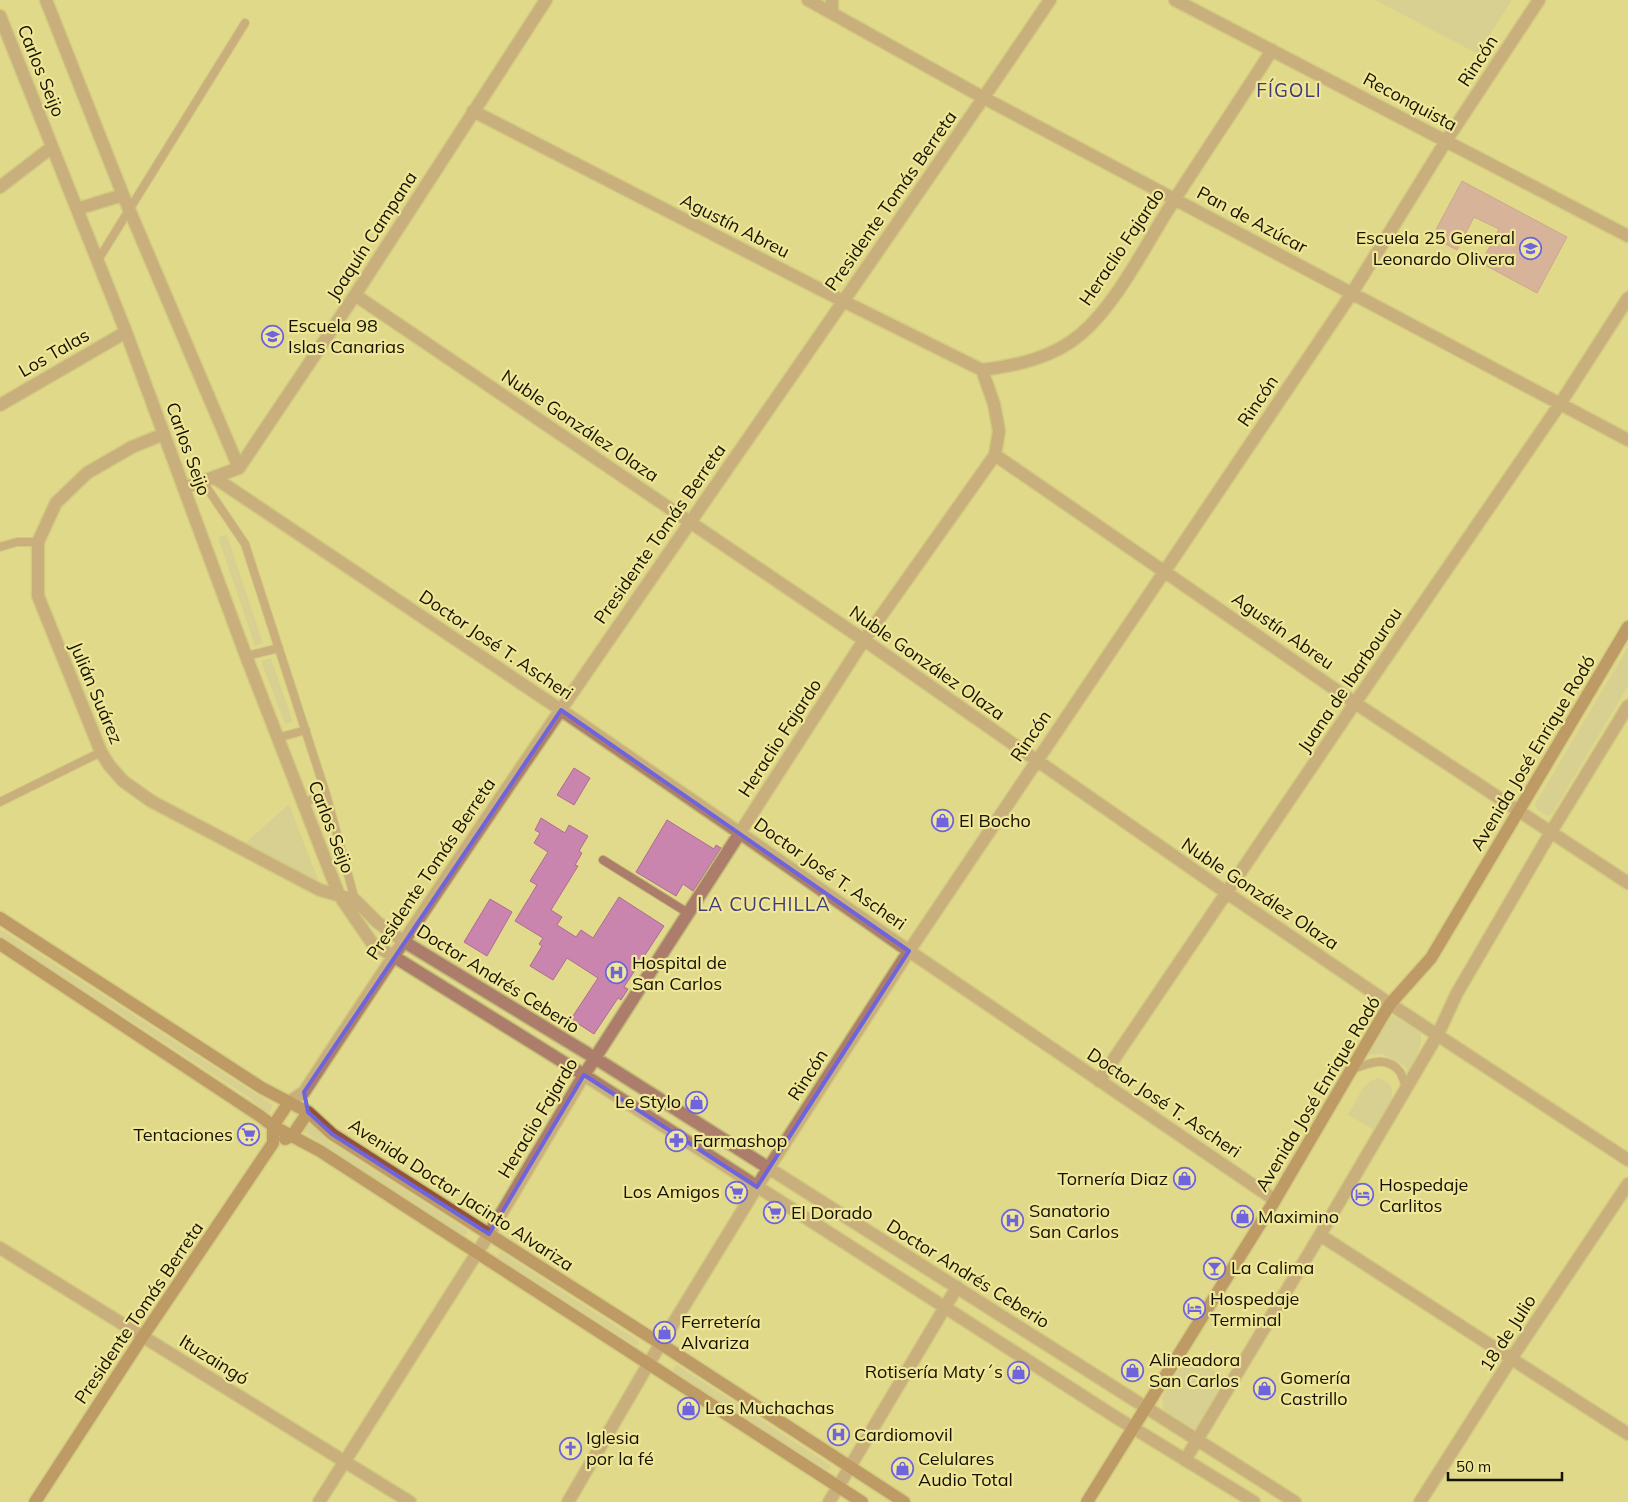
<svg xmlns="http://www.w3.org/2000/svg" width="1628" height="1502" font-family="Mulish,sans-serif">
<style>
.green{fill:#cac598}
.building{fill:#c985ae;stroke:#ae6c95}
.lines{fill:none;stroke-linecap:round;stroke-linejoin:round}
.lane-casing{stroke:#c0b975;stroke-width:10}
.street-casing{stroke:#c0b975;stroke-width:15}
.secondary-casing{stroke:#c0b975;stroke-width:15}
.lane{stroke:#ac7d6b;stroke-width:8}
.street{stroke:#ac7d6b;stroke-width:12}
.secondary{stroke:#935136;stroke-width:12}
.marked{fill:none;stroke:#6e64de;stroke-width:4;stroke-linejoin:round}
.labels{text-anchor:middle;stroke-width:4.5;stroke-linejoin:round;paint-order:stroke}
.street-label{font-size:18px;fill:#151200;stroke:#efe698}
.poi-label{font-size:18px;fill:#151200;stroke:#efe698;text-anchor:start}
.neighbourhood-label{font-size:19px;letter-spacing:1px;fill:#3e3b78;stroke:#efe698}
</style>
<rect width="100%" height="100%" fill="#e1d98b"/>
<!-- green -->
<path class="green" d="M1375,0H1512L1478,54Z
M227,535L263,643L255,646L218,537Z
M1628,647V686L1552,814L1548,816L1537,810L1535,804Z
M271,658L293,722L285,724L261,661Z
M289,804L318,880L243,845Z
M0,929L273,1105L268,1115L250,1098L0,936Z
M1393,1016L1421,1033C1422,1048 1416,1060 1408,1072L1404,1065L1382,1054L1366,1055L1388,1018Z
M1378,1078C1408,1086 1383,1115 1374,1130L1348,1115C1356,1102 1362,1082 1378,1078Z
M309,1121L328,1141L467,1230V1234L464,1235L304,1132Z
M499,1252H501L639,1341V1345L636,1346L498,1257Z
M1188,1355L1226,1378L1196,1431L1164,1410L1162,1398Z
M675,1365H677L830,1465V1468L827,1470L673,1371Z"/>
<!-- building -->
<path class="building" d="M1462,181L1567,237L1537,293L1481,263L1499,229L1474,217L1457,250L1432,237Z
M574,768L590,778L574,805L557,795Z
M541,818L565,833L569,825L588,836L579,851L582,853L575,865L578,866L551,910L562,917L557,925L576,937L581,930L593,938L619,897L664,926L624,987L628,989L621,1000L618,998L594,1034L571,1019L598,978L567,958L553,980L530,966L542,946L539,944L543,938L515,921L537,885L530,881L548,852L534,843L540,833L535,830Z
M667,820L714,849L716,845L721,848L693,891L683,884L676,896L636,872Z
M490,899L512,912L487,956L464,942Z"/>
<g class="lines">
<defs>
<path id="lane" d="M98,260L245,23
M203,482L245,544L326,794L355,900
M0,547L17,542H38
M246,656L279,648
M277,738L306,730
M0,802L101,752
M303,803L326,794
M603,860L688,913
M1351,1070C1368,1063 1387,1055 1400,1072C1403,1076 1404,1083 1406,1088"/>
<path id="street" d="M46,0L123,195L239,468
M808,0L984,98L1628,440
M1175,0L1628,236
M832,13V0
M0,16L126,332L246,656L339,895L372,943L584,1075L1117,1418L1254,1502
M473,111L843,301L982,370
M0,187L52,147
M77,209L123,195
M355,295L864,640L1227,893L1390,1004L1628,1160
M982,370C1018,365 1053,358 1081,334C1115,305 1142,252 1166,213C1201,158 1237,105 1272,50
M0,405L126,332
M164,434L132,447L87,473L56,503L38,542V596L101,752L109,765L123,781L151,801L320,890L355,900L377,922L403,941L595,1058L1295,1502
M995,455L1355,703L1628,883
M215,478L561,710L740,833L909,951L1275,1200
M184,488L239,468L355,295L546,0
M1099,1081L1355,703L1560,404L1628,298
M289,1102L304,1092C545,723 803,365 1050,0
M1320,1235L1628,1434
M0,1248L410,1502
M1185,1460L1320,1235L1438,1034L1457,993L1551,832L1628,706
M319,1502L489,1234L584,1075L864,640L995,455L999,431L994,404L982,370
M568,1502L649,1363L768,1169L909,951L1352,293L1446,141L1539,0
M829,1502L957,1287
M1420,1502L1511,1359L1628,1184"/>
<path id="secondary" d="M0,918L262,1088L308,1112L332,1134L661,1344L904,1502
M0,944L260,1116L273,1126L320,1151L862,1502
M285,1139L292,1136L308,1112
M35,1502L143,1336L273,1143V1126L289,1102
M1087,1502L1275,1200L1382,1017L1390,1004L1431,958L1628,627"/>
</defs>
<!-- lane casing -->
<use href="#lane" class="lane-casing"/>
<!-- street casing -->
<use href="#street" class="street-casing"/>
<!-- secondary casing -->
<use href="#secondary" class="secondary-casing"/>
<!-- lane -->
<use href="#lane" class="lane"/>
<!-- street -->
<use href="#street" class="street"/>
<!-- secondary -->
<use href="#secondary" class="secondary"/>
</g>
<!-- marked area -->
<path d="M0 0H1628V1502H0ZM561,710L909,951L757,1187L584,1075L489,1234L332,1134L308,1112L304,1092Z" fill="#e1d98b" fill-opacity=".55" fill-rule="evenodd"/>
<path class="marked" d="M561,710L909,951L757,1187L584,1075L489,1234L332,1134L308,1112L304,1092Z"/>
<!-- icons -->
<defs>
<symbol id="school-ring" viewBox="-11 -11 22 22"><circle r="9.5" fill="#efe698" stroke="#6e64de" stroke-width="1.5"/><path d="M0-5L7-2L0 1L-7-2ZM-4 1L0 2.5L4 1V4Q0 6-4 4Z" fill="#6e64de"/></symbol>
<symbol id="shop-ring" viewBox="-11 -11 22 22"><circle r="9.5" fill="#efe698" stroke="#6e64de" stroke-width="1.5"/><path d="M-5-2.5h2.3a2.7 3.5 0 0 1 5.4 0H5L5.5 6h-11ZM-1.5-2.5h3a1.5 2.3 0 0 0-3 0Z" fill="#6e64de"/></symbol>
<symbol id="hospital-ring" viewBox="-11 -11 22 22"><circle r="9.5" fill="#efe698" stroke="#6e64de" stroke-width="1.5"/><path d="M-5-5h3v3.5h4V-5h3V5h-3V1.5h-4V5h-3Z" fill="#6e64de"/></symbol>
<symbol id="supermarket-ring" viewBox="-11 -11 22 22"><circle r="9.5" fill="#efe698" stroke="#6e64de" stroke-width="1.5"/><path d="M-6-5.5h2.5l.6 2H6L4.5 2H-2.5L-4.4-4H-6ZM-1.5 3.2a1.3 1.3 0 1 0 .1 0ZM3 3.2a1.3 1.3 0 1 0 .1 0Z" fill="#6e64de"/></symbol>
<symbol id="pharmacy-ring" viewBox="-11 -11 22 22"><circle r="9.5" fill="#efe698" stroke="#6e64de" stroke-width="1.5"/><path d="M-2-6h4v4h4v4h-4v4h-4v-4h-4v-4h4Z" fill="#6e64de"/></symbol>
<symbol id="hotel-ring" viewBox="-11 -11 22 22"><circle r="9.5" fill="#efe698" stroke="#6e64de" stroke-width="1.5"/><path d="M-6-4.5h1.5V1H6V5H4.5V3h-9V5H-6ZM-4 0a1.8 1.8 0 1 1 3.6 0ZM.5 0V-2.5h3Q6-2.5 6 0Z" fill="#6e64de"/></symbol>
<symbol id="bar-ring" viewBox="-11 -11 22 22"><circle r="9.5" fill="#efe698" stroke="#6e64de" stroke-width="1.5"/><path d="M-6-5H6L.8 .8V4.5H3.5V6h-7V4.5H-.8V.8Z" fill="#6e64de"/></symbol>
<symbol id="church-ring" viewBox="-11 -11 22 22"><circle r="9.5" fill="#efe698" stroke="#6e64de" stroke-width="1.5"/><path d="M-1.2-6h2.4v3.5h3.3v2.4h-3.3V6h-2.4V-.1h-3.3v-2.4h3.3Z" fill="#6e64de"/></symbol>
</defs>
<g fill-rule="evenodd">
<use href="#school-ring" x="1518" y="236" width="25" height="25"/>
<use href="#school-ring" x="260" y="324" width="25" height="25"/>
<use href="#shop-ring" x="930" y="808" width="25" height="25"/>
<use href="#hospital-ring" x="604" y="960" width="25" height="25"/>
<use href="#shop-ring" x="684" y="1090" width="25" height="25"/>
<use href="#supermarket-ring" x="236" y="1122" width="25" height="25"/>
<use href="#pharmacy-ring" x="664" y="1128" width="25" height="25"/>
<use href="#shop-ring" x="1172" y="1166" width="25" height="25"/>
<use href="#supermarket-ring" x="724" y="1180" width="25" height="25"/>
<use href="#hotel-ring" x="1350" y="1182" width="25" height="25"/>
<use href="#supermarket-ring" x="762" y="1200" width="25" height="25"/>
<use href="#shop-ring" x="1230" y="1204" width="25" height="25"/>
<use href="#hospital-ring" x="1000" y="1208" width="25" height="25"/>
<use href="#bar-ring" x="1202" y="1256" width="25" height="25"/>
<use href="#hotel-ring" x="1182" y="1296" width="25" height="25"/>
<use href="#shop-ring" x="652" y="1320" width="25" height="25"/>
<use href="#shop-ring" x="1120" y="1358" width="25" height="25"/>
<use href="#shop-ring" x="1006" y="1360" width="25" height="25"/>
<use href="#shop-ring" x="1252" y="1376" width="25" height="25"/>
<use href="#shop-ring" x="676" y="1396" width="25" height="25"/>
<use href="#hospital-ring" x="826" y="1422" width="25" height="25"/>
<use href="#church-ring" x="558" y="1436" width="25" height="25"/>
<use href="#shop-ring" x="890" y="1456" width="25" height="25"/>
</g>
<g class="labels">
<!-- street labels -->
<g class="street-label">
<text transform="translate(1478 61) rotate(-57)" y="6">Rincón</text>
<text transform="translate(41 71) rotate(68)" y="6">Carlos Seijo</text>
<text transform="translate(1410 102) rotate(28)" y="6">Reconquista</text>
<text transform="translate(891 201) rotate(-55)" y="6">Presidente Tomás Berreta</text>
<text transform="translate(1252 220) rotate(28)" y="6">Pan de Azúcar</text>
<text transform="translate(735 226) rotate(27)" y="6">Agustín Abreu</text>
<text transform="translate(372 236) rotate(-57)" y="6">Joaquín Campana</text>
<text transform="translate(1122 247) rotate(-56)" y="6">Heraclio Fajardo</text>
<text transform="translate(54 353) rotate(-30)" y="6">Los Talas</text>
<text transform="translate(1258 401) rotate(-56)" y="6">Rincón</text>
<text transform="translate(580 426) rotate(34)" y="6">Nuble González Olaza</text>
<text transform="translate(188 449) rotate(70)" y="6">Carlos Seijo</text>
<text transform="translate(660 534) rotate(-55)" y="6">Presidente Tomás Berreta</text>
<text transform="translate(1283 631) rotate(35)" y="6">Agustín Abreu</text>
<text transform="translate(496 645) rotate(34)" y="6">Doctor José T. Ascheri</text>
<text transform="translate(927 663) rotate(35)" y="6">Nuble González Olaza</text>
<text transform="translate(1350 680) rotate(-56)" y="6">Juana de Ibarbourou</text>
<text transform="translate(96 693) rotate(67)" y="6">Julián Suárez</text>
<text transform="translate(1031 736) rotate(-56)" y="6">Rincón</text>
<text transform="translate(780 738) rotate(-57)" y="6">Heraclio Fajardo</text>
<text transform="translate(1533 753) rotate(-59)" y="6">Avenida José Enrique Rodó</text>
<text transform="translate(331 827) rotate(69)" y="6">Carlos Seijo</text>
<text transform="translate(431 869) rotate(-56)" y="6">Presidente Tomás Berreta</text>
<text transform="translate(830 874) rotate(35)" y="6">Doctor José T. Ascheri</text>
<text transform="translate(1260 894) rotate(34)" y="6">Nuble González Olaza</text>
<text transform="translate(498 979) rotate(32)" y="6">Doctor Andrés Ceberio</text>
<text transform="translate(808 1075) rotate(-57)" y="6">Rincón</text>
<text transform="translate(1318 1094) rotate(-59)" y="6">Avenida José Enrique Rodó</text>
<text transform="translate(1164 1103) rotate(34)" y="6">Doctor José T. Ascheri</text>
<text transform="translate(538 1118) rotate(-59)" y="6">Heraclio Fajardo</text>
<text transform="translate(461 1195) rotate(33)" y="6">Avenida Doctor Jacinto Alvariza</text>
<text transform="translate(968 1274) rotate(32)" y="6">Doctor Andrés Ceberio</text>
<text transform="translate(139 1313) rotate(-56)" y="6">Presidente Tomás Berreta</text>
<text transform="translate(1508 1333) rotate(-57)" y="6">18 de Julio</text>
<text transform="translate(214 1360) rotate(32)" y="6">Ituzaingó</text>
</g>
<!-- poi labels -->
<g class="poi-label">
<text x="1515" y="244" text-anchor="end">Escuela 25 General<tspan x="1515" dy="21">Leonardo Olivera</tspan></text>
<text x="288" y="332">Escuela 98<tspan x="288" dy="21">Islas Canarias</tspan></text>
<text x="959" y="827">El Bocho</text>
<text x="632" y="969">Hospital de<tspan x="632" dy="21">San Carlos</tspan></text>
<text x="681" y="1108" text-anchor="end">Le Stylo</text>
<text x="233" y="1141" text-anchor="end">Tentaciones</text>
<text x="693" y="1147">Farmashop</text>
<text x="1168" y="1185" text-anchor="end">Tornería Diaz</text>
<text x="1379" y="1191">Hospedaje<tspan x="1379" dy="21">Carlitos</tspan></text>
<text x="720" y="1198" text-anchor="end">Los Amigos</text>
<text x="1029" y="1217">Sanatorio<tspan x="1029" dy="21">San Carlos</tspan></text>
<text x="791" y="1219">El Dorado</text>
<text x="1258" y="1223">Maximino</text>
<text x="1231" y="1274">La Calima</text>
<text x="1210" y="1305">Hospedaje<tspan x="1210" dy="21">Terminal</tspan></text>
<text x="681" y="1328">Ferretería<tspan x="681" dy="21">Alvariza</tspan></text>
<text x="1149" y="1366">Alineadora<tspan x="1149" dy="21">San Carlos</tspan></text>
<text x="1003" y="1378" text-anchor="end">Rotisería Maty´s</text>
<text x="1280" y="1384">Gomería<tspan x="1280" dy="21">Castrillo</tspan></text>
<text x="705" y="1414">Las Muchachas</text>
<text x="854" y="1441">Cardiomovil</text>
<text x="586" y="1444">Iglesia<tspan x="586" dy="21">por la fé</tspan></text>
<text x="918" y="1465">Celulares<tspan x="918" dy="21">Audio Total</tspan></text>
</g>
<!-- neighbourhood labels -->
<g class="neighbourhood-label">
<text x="1289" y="97">FÍGOLI</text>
<text x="764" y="911">LA CUCHILLA</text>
</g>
</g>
<!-- scale -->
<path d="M1448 1472v8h114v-8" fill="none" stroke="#151200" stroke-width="2.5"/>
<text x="1456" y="1472" font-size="15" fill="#151200" stroke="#efe698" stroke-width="4" paint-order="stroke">50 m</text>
</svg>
